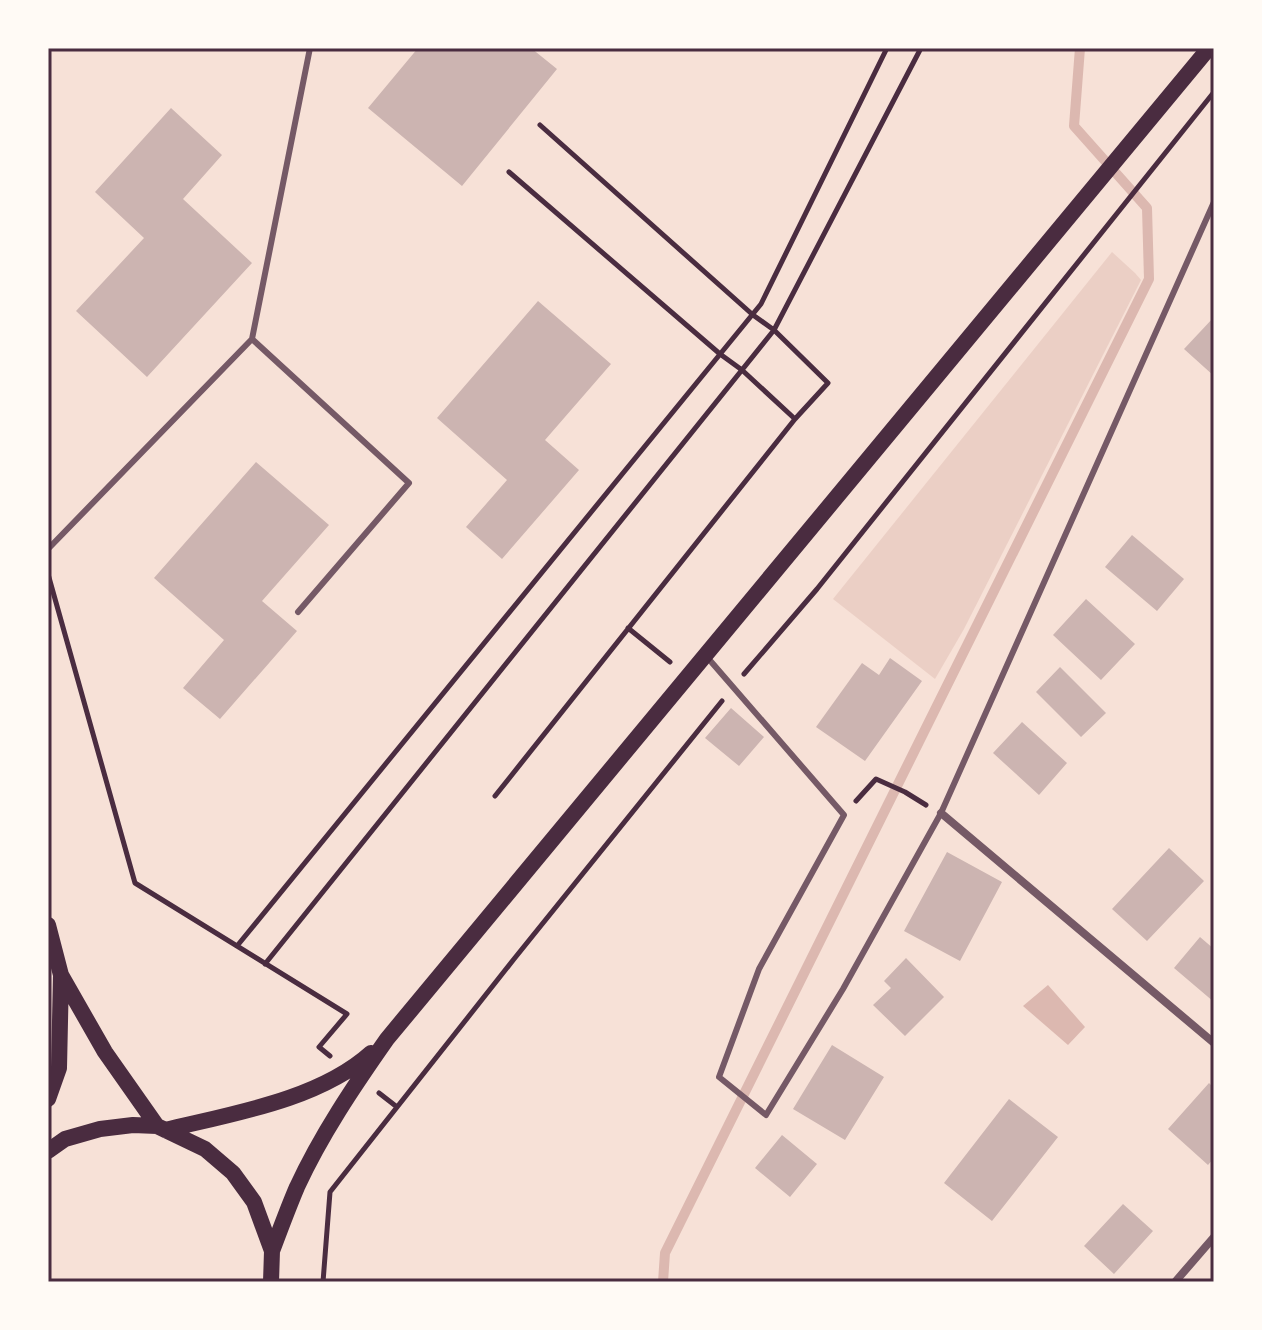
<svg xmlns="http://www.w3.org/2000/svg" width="1262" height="1330" font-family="'PT Sans',sans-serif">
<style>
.green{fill:#ebcfc5}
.water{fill:#dcb8b0}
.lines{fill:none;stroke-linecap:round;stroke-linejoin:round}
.stream{stroke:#dcb8b0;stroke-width:10}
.building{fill:#ccb4b1}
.path{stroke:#4a2c40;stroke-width:5}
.service{stroke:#755966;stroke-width:6}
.minor{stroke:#755966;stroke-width:8}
.secondary{stroke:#4a2c40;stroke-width:16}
.neatline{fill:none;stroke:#4a2c40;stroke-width:3}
</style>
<rect width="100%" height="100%" fill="#f7e1d7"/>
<!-- green -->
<path class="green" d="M1112,252L1135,273L1141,280L964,629L935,679L833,599Z"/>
<!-- water -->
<path class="water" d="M1048,985L1085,1027L1068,1045L1023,1006Z"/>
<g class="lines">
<!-- stream -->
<path class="stream" d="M663,1282L665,1253L1149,279L1147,208L1074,126L1080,48"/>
</g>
<!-- building -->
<path class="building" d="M418,48H531L557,69L462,186L368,108Z
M171,108L222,155L183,199L252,263L147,377L76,311L144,238L95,192Z
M538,301L611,364L545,440L579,470L502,559L466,527L507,480L437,418Z
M1214,317V376L1184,349Z
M256,462L329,525L262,601L297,631L220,719L183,688L224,640L154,578Z
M1132,535L1184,579L1157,611L1105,567Z
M1086,599L1135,644L1101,680L1053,635Z
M890,658L922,681L865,761L816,727L862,663L879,675Z
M1060,667L1106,713L1081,737L1036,692Z
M731,708L764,737L739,766L705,738Z
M1022,722L1067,763L1039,795L993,753Z
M1169,848L1204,881L1147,941L1112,909Z
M947,852L1002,882L960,961L904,931Z
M1200,937L1214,949V1002L1174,968Z
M906,958L944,997L905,1036L873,1005L891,988L884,981Z
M832,1045L884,1077L845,1140L793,1109Z
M1209,1083L1214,1088V1158L1208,1165L1168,1129Z
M1009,1099L1058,1137L992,1221L944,1183Z
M782,1135L817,1164L790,1197L755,1168Z
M1123,1204L1153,1231L1114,1274L1084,1246Z"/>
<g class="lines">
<!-- path -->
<path class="path" d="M509,172L720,354L742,370L795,419
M48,574L135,883L347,1014L319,1047L330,1056
M628,628L670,662
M744,674L817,589L1214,92
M495,796L795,419L828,383L774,330L753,315L540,125
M856,801L876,779L905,792L926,805
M237,946L761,304L887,48
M265,964L774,330L921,48
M379,1093L397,1107
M323,1282L330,1192L514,959L722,701"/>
<!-- service -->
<path class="service" d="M252,339L409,483L298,612
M48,549L252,339L310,48
M707,657L844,815L759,969L719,1077L766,1115L843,989L941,813L1214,202"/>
<!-- minor -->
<path class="minor" d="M941,813L1214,1043
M1175,1282L1214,1237"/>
<!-- secondary -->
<path class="secondary" d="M48,925L61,975L59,1068L48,1099
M61,975L105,1052L157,1126
M165,1130C231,1114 319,1100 371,1053
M48,1151L65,1139L100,1129L133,1125L157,1126L205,1149L233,1173L254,1202L272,1251L271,1282
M272,1251C280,1230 288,1208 297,1187C321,1135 354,1086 387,1039L1209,48"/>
</g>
<!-- border -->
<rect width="1262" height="1330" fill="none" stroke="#fffaf5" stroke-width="100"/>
<rect x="50" y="50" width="1162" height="1230" class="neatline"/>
</svg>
